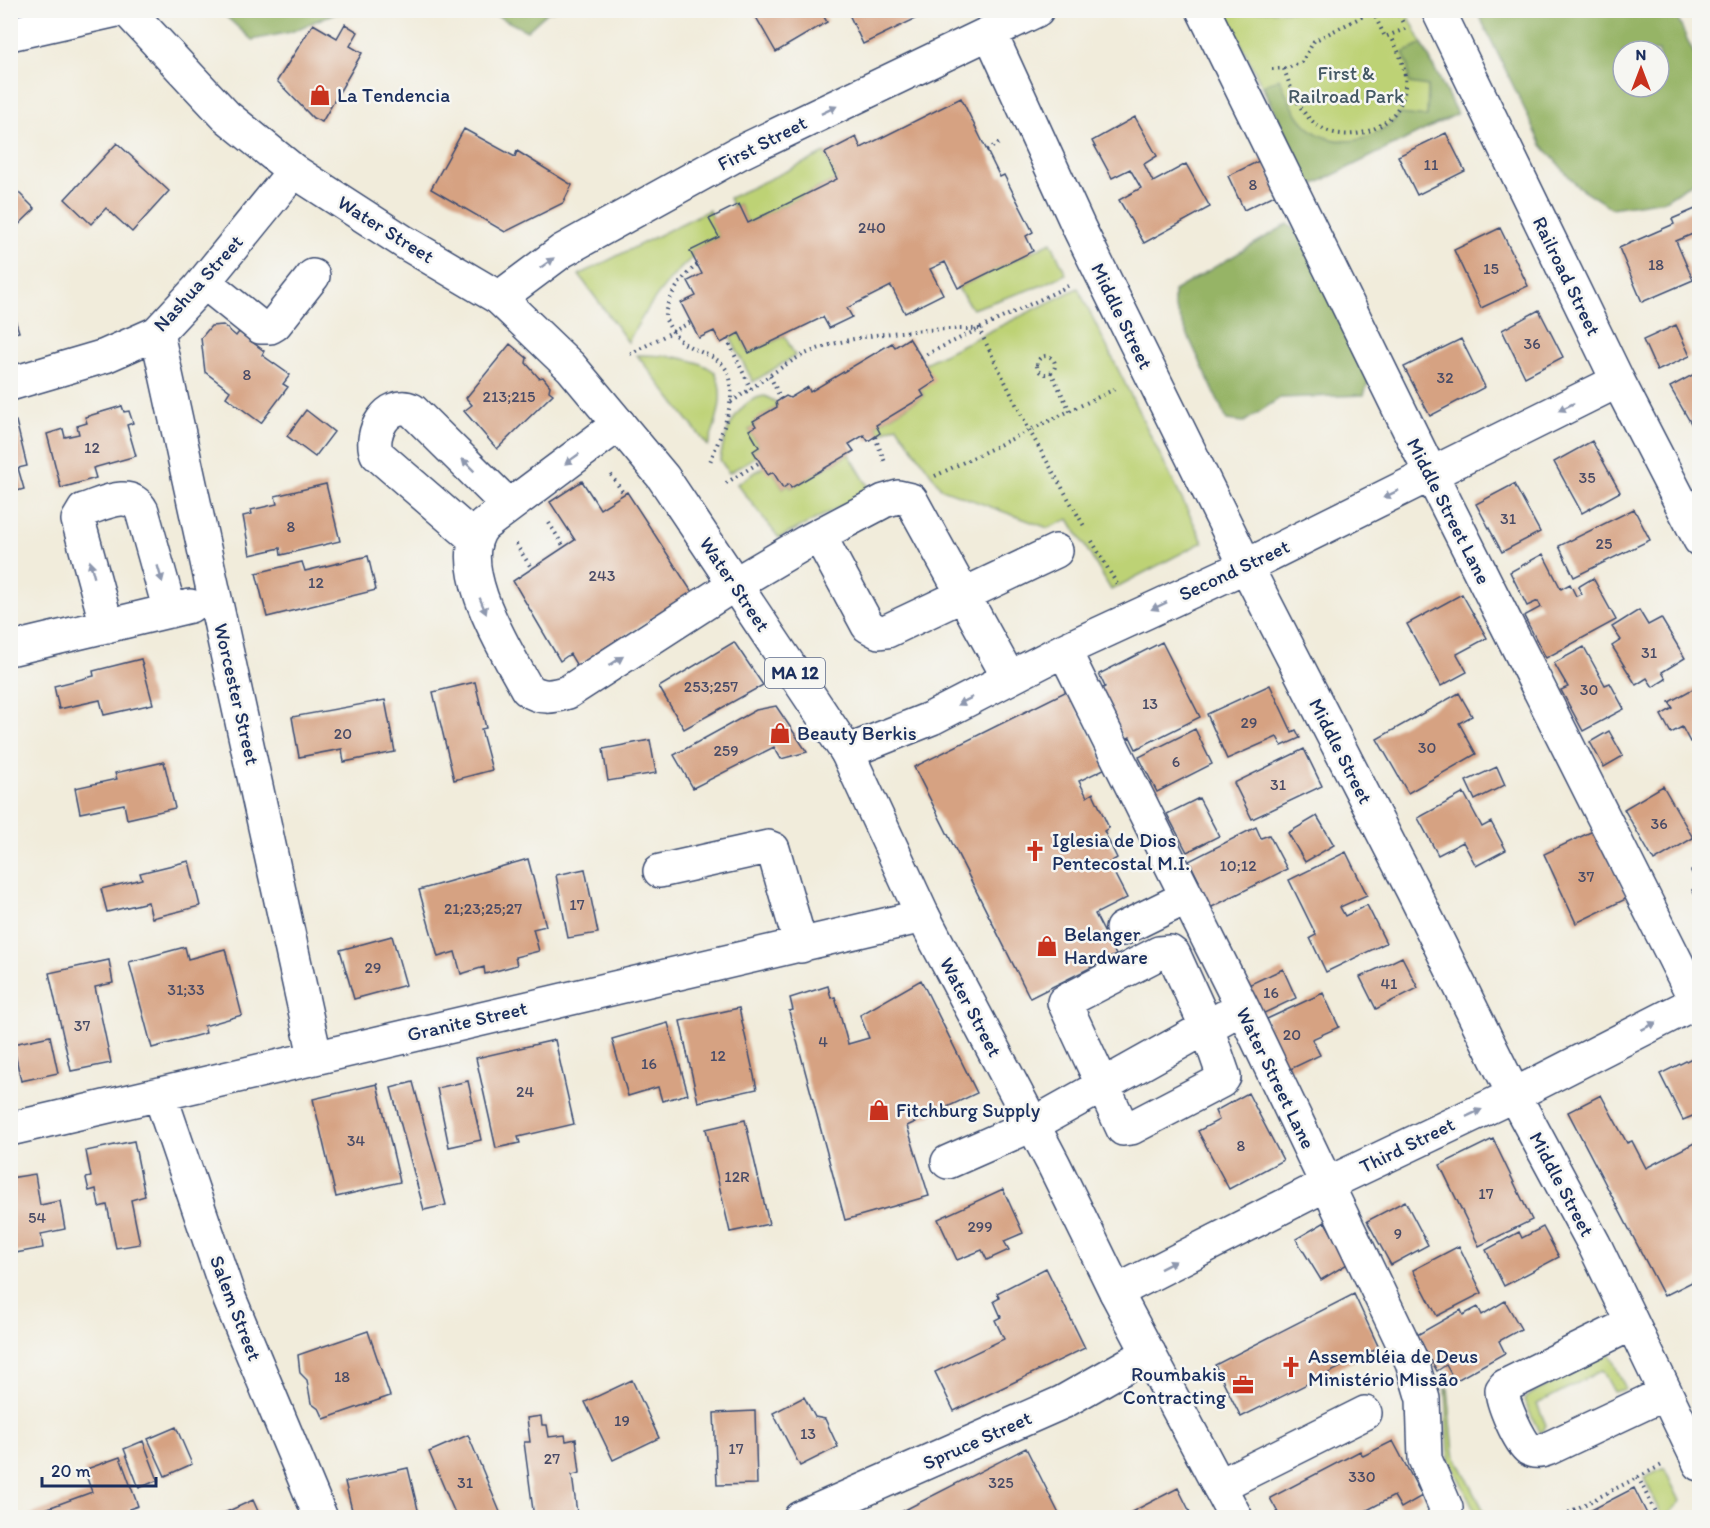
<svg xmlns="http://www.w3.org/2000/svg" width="1710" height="1528" font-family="Itim,sans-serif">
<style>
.green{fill:#bdd275;stroke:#6c806a;stroke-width:1.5}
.forest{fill:#96b466;stroke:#587262;stroke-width:1.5;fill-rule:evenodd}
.building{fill:#d6a282}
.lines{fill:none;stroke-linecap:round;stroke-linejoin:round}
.minor-casing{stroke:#3b4b71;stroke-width:36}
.highway-casing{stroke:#3b4b71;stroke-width:36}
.path{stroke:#3b4b71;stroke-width:4;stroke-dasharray:1.5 4.5;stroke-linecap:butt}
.minor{stroke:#fff;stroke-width:33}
.highway{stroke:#fff;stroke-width:33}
.oneway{fill:#8d97ae}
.labels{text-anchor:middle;stroke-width:5;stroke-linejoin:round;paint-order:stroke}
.number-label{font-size:16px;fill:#4a4c67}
.shield{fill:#f6f6f2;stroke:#5d6b8a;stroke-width:1.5}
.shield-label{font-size:18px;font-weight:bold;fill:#1b2f5e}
.park-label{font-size:20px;fill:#445864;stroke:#f6f6f2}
.poi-label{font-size:20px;fill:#1b2f5e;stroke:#f6f6f2;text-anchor:start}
.street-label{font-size:20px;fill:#1b2f5e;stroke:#f6f6f2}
</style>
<rect width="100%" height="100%" fill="#f6f6f2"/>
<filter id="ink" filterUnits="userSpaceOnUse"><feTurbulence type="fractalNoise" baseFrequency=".0167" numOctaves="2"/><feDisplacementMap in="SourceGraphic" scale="12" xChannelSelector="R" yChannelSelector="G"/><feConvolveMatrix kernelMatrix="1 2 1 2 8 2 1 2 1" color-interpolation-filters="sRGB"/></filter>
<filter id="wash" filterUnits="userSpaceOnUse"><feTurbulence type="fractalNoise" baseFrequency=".008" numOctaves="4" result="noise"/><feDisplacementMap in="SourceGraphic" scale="24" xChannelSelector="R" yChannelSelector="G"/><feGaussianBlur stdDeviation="1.35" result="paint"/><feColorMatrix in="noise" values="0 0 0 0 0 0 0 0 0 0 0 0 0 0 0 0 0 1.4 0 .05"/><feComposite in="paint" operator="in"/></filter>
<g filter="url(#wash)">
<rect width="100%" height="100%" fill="#f1ecdb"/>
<!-- green -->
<path class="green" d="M1225,11H1406L1457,114L1311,186Z
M825,153L837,179L748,223L739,204L733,207L729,198Z
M709,210L712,217L710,219L719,237L690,251L693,257C666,280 645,310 628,342L579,275Z
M1051,242L1066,274L1043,285L972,309L958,288Z
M1078,288L1203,542L1111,590L1069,519L1048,528L942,489L897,426L880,433L876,425L924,396L921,391L925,363Z
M739,333L749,353L785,336L795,356L753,382L730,337Z
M637,355C663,355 694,356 715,372C727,396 716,422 708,446Z
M765,396L776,402L777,407L754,421L756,426L749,430L759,447L753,451L757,456L729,473L720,460C724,434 737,399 765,396Z
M849,454L871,491L779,538L737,484L763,467L773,472L783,488L789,484L791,488Z
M1603,1340L1626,1389L1614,1392L1602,1370L1537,1404L1546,1425L1543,1432H1539L1524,1400L1527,1396L1606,1355L1600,1342Z
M1446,1388H1448L1454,1453L1487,1517H1478L1449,1459Z
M1664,1468L1680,1501L1667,1517H1663L1644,1478Z"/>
<!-- forest -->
<path class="forest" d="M220,11H352L332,14L291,32L252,40Z
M487,11V10L554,11L548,12L527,31Z
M1477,11H1674L1699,65V178L1665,200L1611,208L1577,186L1542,145ZM1623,51H1659V87H1623Z
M1422,44L1457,114L1311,186L1263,86L1279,78C1287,94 1294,115 1308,127C1335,151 1380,142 1400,114L1427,117L1428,86L1409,83L1408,65L1403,53Z
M1288,224L1300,235L1369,380L1364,395L1280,398L1244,422L1227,420L1174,305V291Z"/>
<g id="blocks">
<!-- building -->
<path class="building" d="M752,10H820L827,22L776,52Z
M847,10H916L919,17L863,44Z
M313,24L337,38L345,24L358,32L350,46L362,53L322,122L313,118L277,81Z
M961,98L1000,177L1004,175L1033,232L1026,236L1033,251L958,288L945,262L930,269L943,294L905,313L891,286L847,308L852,317L829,328L823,317L749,353L739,333L721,343L714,331L699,338L681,303L696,296L688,281L702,274L690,251L719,237L709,219L739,204L748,223L837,179L825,153L856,137L861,148Z
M1135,117L1157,156L1144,164L1153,182L1186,164L1210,207L1144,243L1119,200L1141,188L1130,169L1112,178L1092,141Z
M464,129L515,157L517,151L572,185L563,203L505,232L431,189Z
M1446,133L1465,171L1417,195L1398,156Z
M117,143L169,191L132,232L106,208L91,224L65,199Z
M1263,159L1279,193L1244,210L1228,176Z
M10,184L35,209L12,231L10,230Z
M1700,207V231L1676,241L1693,280L1642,302L1619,248L1674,224L1672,219Z
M1500,228L1528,286L1481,308L1454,250Z
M10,304L19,332L10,334Z
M1539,310L1563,357L1525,377L1502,330Z
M223,325L236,336L239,332L264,351L262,355L290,375L283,384L288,387L261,423L226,397L230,391L205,372L201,338L211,326Z
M1676,325L1690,356L1657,371L1643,340Z
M909,338L936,381L921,391L924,396L876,425L880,433L868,441L864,435L849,444L854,451L791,488L789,484L783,488L773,472L768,475L753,451L759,447L749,430L756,426L753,421L777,407L776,402L786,396L790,398L808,387L810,392L892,343L895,347Z
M1461,339L1485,387L1430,416L1404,367Z
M510,344L527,358L526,363L539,378L543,377L550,386L549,391L553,394L497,449L464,411L472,405L466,398Z
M1700,371V439L1670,387Z
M122,406L124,412L129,411L133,423L127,425L136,456L93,468L96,478L61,488L47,434L63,429L65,437L79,434L77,426L87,423L85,417Z
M306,410L334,432L315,457L287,436Z
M16,421L27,466L18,468L24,489L10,493V422Z
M1592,441L1620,492L1582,513L1554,462Z
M582,481L600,509L627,492L692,592L577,666L570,654L560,661L513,581L575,540L550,502Z
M326,484L340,541L281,555L280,548L250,555L243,516L252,514L251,510L277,504L275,496Z
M1514,484L1540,532L1502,552L1476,504Z
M1634,509L1650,540L1574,577L1559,546Z
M1543,554L1561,589L1570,584L1576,596L1582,594L1578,587L1593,578L1616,620L1546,658L1524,616L1541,607L1538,601L1527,606L1510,572Z
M368,556L376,590L267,617L256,573L302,562L305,571Z
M1462,594L1487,638L1457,654L1467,672L1441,686L1407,624Z
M1639,610L1648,625L1661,618L1685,658L1662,672L1666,679L1653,687L1647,678L1636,685L1612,646L1621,640L1612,627Z
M734,642L763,685L684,729L659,687Z
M1162,642L1200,717L1136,749L1130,737L1124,740L1099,690L1105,687L1099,674Z
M1584,647L1605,685L1610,683L1624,709L1583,731L1561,690L1568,687L1554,663Z
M141,659L153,704L104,715L100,700L59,709L54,686L94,676L93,671Z
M475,682L486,728L481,729L492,770L454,780L433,692Z
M1270,685L1292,732L1296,730L1300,738L1282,746L1277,737L1227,759L1207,714Z
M1700,685V737L1690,742L1682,727L1671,733L1661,715L1673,708L1669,702Z
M1067,691L1106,768L1079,781L1087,797L1093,793L1109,828L1104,831L1117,858L1109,863L1127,898L1095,914L1116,955L1030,998L914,767Z
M1459,693L1472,716L1459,723L1476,754L1408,793L1377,739Z
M385,700L395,752L344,762L342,749L299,757L292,717Z
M776,706L807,752L781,759L774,747L693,788L674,755L756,710Z
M1195,729L1212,764L1157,792L1139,757Z
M1609,731L1623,756L1604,767L1590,742Z
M650,740L656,773L608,781L603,749Z
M1304,749L1322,786L1252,819L1234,783Z
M164,762L175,808L127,819L124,804L80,813L75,788L117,779L115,773Z
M1497,767L1505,785L1475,800L1466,781Z
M1663,786L1693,838L1654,861L1624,809Z
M1464,793L1482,827L1491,822L1506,850L1476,866L1463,842L1438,855L1418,818Z
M1199,798L1219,836L1187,852L1167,814Z
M1317,816L1334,845L1305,862L1288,833Z
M1256,827L1261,838L1269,835L1287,869L1208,909L1195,883L1199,881L1189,861Z
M1595,830L1628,898L1576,923L1544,854Z
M1346,852L1367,895L1340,907L1345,916L1367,905L1386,943L1326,972L1310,938L1316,935L1289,880Z
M528,859L546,926L533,929L539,951L515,957L517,965L485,974L484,967L461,974L455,952L438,957L419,890Z
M189,861L200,906L152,918L148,902L107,912L101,889L142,879L140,873Z
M1700,867V904L1692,890L1699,886L1691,871Z
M585,869L598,933L568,938L556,875Z
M392,936L406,985L354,999L340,950Z
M185,947L188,959L225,949L242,1015L204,1026L206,1033L152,1048L129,962Z
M1402,957L1418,988L1376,1009L1360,977Z
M109,960L113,983L95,987L111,1063L71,1071L49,973Z
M1283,969L1296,998L1260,1015L1246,986Z
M921,980L977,1093L907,1126L929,1196L845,1220L789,1011L793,1010L790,998L828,986L831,998L835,997L848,1044L869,1038L860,1015Z
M1323,993L1339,1027L1312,1039L1320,1055L1280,1074L1259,1029L1269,1024L1267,1019Z
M739,1008L757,1089L698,1102L680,1021Z
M668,1023L688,1094L662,1101L658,1087L628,1096L612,1039Z
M50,1036L58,1073L21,1081L13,1044Z
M555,1040L574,1124L518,1137L520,1143L496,1148L476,1058Z
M1700,1054V1113L1683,1120L1660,1074Z
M468,1081L481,1140L449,1147L437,1088Z
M413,1082L446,1205L424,1210L391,1088Z
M377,1084L400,1182L336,1197L313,1099Z
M1248,1093L1283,1160L1229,1189L1198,1131L1219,1120L1215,1111Z
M1601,1095L1627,1143L1632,1141L1646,1168L1700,1140V1278L1664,1296L1568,1112Z
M745,1120L769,1224L730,1232L706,1129Z
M1493,1139L1532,1220L1479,1246L1440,1165Z
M134,1141L145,1196L131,1200L140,1244L116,1248L107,1205L99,1207L96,1189L89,1191L86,1178L91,1177L86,1151Z
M35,1174L40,1205L60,1201L65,1229L41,1234L43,1248L10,1254V1178Z
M1003,1189L1023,1233L1004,1241L1009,1250L987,1260L982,1250L957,1260L938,1219Z
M1405,1201L1428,1245L1391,1265L1367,1221Z
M1325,1222L1349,1263L1321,1280L1296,1239Z
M1543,1227L1559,1257L1504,1286L1486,1250L1519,1232L1522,1238Z
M1459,1246L1482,1293L1437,1316L1413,1270Z
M1046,1268L1085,1348L954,1411L935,1372L1004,1339L995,1320L1001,1317L994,1301L1000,1298L997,1293Z
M1354,1294L1379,1348L1241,1417L1215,1365Z
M1505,1301L1521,1329L1499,1341L1505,1353L1455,1381L1446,1365L1437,1371L1417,1335L1461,1310L1463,1315L1478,1307L1482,1315Z
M368,1331L390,1396L324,1419L320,1410L311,1403L307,1380L300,1373L298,1355Z
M632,1380L659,1438L613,1460L585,1402Z
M804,1397L815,1417L825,1419L838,1447L800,1466L773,1413Z
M755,1411L757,1484L717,1485L714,1413Z
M541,1416L542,1425H547L549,1437L565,1435L566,1441L576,1439L580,1473L572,1475L577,1513L534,1518L524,1442H530L527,1418Z
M176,1427L192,1464L165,1476L148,1439Z
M468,1435L500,1512L487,1518H457L429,1452Z
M143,1441L158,1480L139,1488L124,1449Z
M1393,1441L1422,1496L1401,1508L1394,1496L1352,1518H1281L1270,1498L1360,1451L1363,1456Z
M1026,1448L1061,1518H893V1516Z
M120,1457L138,1506L129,1509L132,1518H30L29,1515L92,1492L84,1470Z
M408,1468L420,1518H354L345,1482Z
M1178,1488L1193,1518H1120Z
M1634,1488L1649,1518H1576Z
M253,1500L261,1518H213Z"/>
</g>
</g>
<g filter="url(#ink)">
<use href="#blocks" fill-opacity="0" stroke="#3b4b71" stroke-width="1.5"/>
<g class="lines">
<defs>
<path id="minor" d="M1203,10L1431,474L1700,1009
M1438,10L1618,381L1700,540
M990,33L1080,230L1246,566L1413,891L1514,1095L1594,1244L1700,1464
M10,34L117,10
M204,282L260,327H270L275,324L313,276
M499,298L562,251L739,153L1037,10
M157,333L315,1056
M10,384L105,356L157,333L198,289L294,171
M619,424L484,525C450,564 507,652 527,689C541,699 552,697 568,692L735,584L806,542L884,501L898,497L911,500L1009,678
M819,535L868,626L879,632L887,631L1056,551
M475,539L377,454C368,434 388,399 412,410L509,506
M107,626L78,520L84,510C103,504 130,488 142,511L170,611
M14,648L190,606
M1064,650L1242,1007L1412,1362L1423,1399L1425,1459L1446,1508L1444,1518
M847,752L932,718L1064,650L1246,566L1618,381
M660,871L768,847L773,849L801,946
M1122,929L1187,897
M1170,952L1174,955L1207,1028L1224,1077L1221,1081L1131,1128L1123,1129L1064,1002L1159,953Z
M160,1095L230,1300L321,1518
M10,1129L923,916
M948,1162L1032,1125L1225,1017
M1116,1292L1327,1184L1514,1095L1700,1000
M1631,1324L1505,1386L1502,1390C1502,1402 1519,1442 1529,1449C1535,1453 1542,1451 1547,1449L1664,1394
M1219,1486L1365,1413
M800,1518L1063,1402L1149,1353"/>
<path id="highway" d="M127,10L226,116L294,171L404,242L499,298L571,367L663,477L847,752L923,916L1054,1165L1116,1292L1236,1518"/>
</defs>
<!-- minor casing -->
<use href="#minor" class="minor-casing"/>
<!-- highway casing -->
<use href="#highway" class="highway-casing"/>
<!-- path -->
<path class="path" d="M1396,10L1403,23
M1373,12L1385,37L1405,29
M1272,69L1288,68L1302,62L1314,41L1375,10
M1284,69C1290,86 1298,109 1312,121C1342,149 1400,131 1405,88C1407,69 1399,53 1391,36
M987,150L999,143
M697,265C683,276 665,299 665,318C677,343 685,345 710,356C752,374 721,433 710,462
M727,339L751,389
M630,354L691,322
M1037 365a9 9 0 1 1 18 0a9 9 0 1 1-18 0Z
M921,357L1068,286
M1051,372L1070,411
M770,376L781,399
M731,402C753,388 774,371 797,358C844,333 925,328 979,329L1029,430L1084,526
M875,437L886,465
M611,475L624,494
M935,476L1117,388
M726,483L760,462
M549,523L564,547
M1092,541L1118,586
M516,544L532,569
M1638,1477L1658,1518
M1558,1518L1662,1465"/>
<!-- minor -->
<use href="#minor" class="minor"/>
<!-- highway -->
<use href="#highway" class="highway"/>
</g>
<!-- one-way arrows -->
<defs><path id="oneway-solid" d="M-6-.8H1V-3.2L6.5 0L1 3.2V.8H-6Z" transform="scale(1.5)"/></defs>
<g class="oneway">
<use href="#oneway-solid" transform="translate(829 110) rotate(-26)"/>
<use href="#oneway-solid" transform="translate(547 263) rotate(-36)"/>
<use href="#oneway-solid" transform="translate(1566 407) rotate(154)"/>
<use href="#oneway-solid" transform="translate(572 459) rotate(144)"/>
<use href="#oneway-solid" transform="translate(468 465) rotate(-135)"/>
<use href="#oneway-solid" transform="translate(1391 494) rotate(154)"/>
<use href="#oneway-solid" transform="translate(92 569) rotate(-105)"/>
<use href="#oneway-solid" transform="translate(160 574) rotate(74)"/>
<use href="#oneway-solid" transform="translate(483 606) rotate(68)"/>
<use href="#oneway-solid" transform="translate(1159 606) rotate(155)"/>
<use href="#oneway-solid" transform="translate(616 661) rotate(-33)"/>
<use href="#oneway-solid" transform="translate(965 701) rotate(153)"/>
<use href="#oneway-solid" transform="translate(1649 1026) rotate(-27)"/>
<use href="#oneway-solid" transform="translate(1474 1113) rotate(-25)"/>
<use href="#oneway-solid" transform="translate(1168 1265) rotate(-27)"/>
</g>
</g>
<!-- icons -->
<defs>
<symbol id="shop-bare" viewBox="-9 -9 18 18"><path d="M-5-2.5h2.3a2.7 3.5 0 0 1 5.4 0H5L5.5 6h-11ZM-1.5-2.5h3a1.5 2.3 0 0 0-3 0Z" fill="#c8321e" stroke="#f6f6f2" stroke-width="2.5" paint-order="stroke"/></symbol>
<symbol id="church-bare" viewBox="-9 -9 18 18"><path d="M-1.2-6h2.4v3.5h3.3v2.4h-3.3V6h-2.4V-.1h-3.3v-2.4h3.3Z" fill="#c8321e" stroke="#f6f6f2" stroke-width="2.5" paint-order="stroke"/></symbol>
<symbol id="office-bare" viewBox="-9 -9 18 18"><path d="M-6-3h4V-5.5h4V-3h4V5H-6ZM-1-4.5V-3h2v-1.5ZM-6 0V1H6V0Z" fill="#c8321e" stroke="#f6f6f2" stroke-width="2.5" paint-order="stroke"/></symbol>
</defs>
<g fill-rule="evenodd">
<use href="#shop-bare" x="305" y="80" width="30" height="30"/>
<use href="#shop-bare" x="765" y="718" width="30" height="30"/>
<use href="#church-bare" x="1020" y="836" width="30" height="30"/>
<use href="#shop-bare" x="1032" y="931" width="30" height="30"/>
<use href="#shop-bare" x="864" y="1095" width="30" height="30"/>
<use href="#church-bare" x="1276" y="1352" width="30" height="30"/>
<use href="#office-bare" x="1228" y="1370" width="30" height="30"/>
</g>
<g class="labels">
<!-- number labels -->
<g class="number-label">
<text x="1431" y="170">11</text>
<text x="1253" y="190">8</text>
<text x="872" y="233">240</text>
<text x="1656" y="270">18</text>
<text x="1491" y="274">15</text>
<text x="1532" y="349">36</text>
<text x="247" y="380">8</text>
<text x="1445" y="383">32</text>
<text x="509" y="402">213;215</text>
<text x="92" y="453">12</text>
<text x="1587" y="483">35</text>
<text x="1508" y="524">31</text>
<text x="291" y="532">8</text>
<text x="1604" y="549">25</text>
<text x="602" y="581">243</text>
<text x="316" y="588">12</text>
<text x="1649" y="658">31</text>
<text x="711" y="692">253;257</text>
<text x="1589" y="695">30</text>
<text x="1150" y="709">13</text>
<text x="1249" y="728">29</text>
<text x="343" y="739">20</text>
<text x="1427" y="753">30</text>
<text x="726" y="756">259</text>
<text x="1176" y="767">6</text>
<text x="1278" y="790">31</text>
<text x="1659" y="829">36</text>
<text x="1238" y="871">10;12</text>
<text x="1586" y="882">37</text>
<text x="577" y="910">17</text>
<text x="483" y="914">21;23;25;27</text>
<text x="373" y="973">29</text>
<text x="1389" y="989">41</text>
<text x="186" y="995">31;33</text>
<text x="1271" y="998">16</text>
<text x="82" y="1031">37</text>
<text x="1292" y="1040">20</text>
<text x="823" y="1047">4</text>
<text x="718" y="1061">12</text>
<text x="649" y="1069">16</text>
<text x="525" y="1097">24</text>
<text x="356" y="1146">34</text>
<text x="1241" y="1151">8</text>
<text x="737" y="1182">12R</text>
<text x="1486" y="1199">17</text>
<text x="37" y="1223">54</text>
<text x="980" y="1232">299</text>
<text x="1398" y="1239">9</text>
<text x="342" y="1382">18</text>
<text x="622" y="1426">19</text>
<text x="808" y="1439">13</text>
<text x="736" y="1454">17</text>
<text x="552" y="1464">27</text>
<text x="1362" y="1482">330</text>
<text x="465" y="1488">31</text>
<text x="1001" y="1488">325</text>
</g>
<!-- shield labels -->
<rect class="shield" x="765" y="658" width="60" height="30" rx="4.5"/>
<g class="shield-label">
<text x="795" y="679">MA 12</text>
</g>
<!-- park labels -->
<g class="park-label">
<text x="1346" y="80">First &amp;<tspan x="1346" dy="23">Railroad Park</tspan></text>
</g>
<!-- poi labels -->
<g class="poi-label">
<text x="337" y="102">La Tendencia</text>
<text x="797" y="740">Beauty Berkis</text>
<text x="1052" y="847">Iglesia de Dios<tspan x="1052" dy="23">Pentecostal M.I.</tspan></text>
<text x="1064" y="941">Belanger<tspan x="1064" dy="23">Hardware</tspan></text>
<text x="896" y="1117">Fitchburg Supply</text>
<text x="1308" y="1363">Assembléia de Deus<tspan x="1308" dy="23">Ministério Missão</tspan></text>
<text x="1226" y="1381" text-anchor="end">Roumbakis<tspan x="1226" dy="23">Contracting</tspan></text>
</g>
<!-- street labels -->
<g class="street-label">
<text transform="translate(762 143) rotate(-27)" y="7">First Street</text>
<text transform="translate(386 229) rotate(32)" y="7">Water Street</text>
<text transform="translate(1567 276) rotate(64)" y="7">Railroad Street</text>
<text transform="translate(198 283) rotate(-48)" y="7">Nashua Street</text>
<text transform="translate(1122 316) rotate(64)" y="7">Middle Street</text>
<text transform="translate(1449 511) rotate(63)" y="7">Middle Street Lane</text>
<text transform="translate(1234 570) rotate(-25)" y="7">Second Street</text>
<text transform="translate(735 584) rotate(56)" y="7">Water Street</text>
<text transform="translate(237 694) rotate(77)" y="7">Worcester Street</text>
<text transform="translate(1341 751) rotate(63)" y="7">Middle Street</text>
<text transform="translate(971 1007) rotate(62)" y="7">Water Street</text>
<text transform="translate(467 1021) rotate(-13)" y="7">Granite Street</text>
<text transform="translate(1276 1078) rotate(64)" y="7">Water Street Lane</text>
<text transform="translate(1407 1145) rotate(-26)" y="7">Third Street</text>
<text transform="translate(1562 1184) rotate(62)" y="7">Middle Street</text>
<text transform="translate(236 1308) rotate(69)" y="7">Salem Street</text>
<text transform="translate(977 1440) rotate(-24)" y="7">Spruce Street</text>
</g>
</g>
<!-- margin -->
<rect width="1710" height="1528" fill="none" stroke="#f6f6f2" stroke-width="36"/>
<!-- north arrow -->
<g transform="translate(1641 69)"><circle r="28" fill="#f6f6f2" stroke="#9ea6b7" stroke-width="1.5"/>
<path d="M0-4.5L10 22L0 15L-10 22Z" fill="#c8321e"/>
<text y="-9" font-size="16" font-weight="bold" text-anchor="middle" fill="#1b2f5e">N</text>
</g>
<!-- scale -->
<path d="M42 1477v9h114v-9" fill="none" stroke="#1b2f5e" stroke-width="3"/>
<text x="51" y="1477" font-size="18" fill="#1b2f5e" stroke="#f6f6f2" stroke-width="4.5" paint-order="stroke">20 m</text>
</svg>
